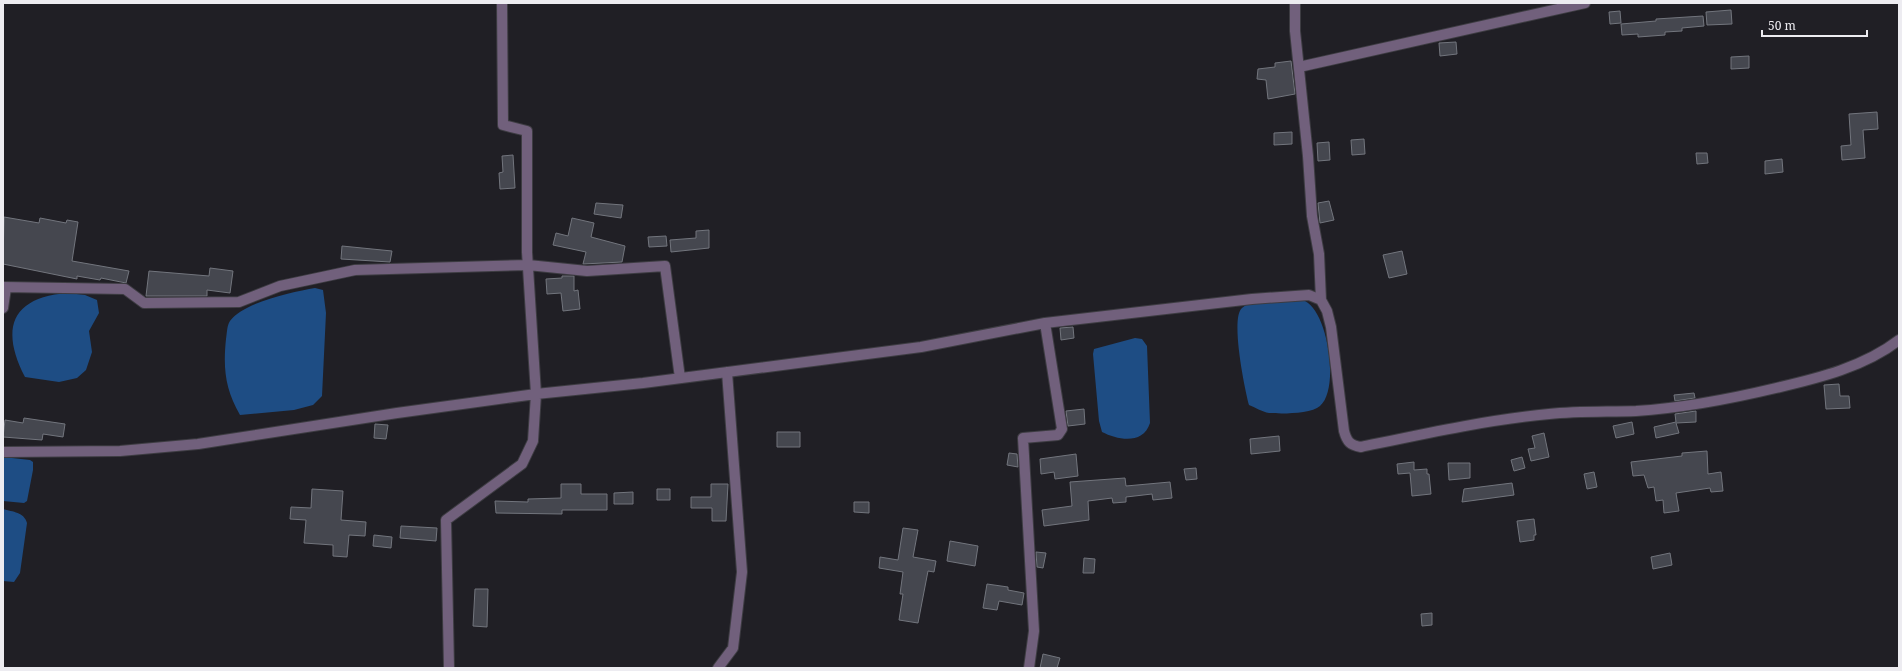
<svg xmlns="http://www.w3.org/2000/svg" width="1902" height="671" font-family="'Noto Serif',serif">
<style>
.water{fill:#1e4d84}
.building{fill:#45474f;stroke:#72757d}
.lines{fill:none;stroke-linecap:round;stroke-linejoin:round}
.minor-casing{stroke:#3d3c42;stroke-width:12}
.minor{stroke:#71607c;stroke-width:10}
</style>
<rect width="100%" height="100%" fill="#201f25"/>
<!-- water -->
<path class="water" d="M315,288L323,290L326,313L322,396L313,405L294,410L240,415C225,389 223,368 226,339C227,333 227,325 230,321C244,302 293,292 315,288Z
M68,293L85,295L97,300L99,313L89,331L92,352L86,370L77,378L59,382L25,377C0,329 11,297 68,293Z
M1283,299C1289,299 1300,298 1305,301C1328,312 1340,389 1320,406C1311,414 1281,414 1269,413C1262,412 1255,407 1249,405C1245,390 1230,318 1242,308C1252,299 1271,300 1283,299Z
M1135,338L1142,339L1147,346L1150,423C1143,445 1118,440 1102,432L1099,421L1093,354L1094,349Z
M3,457L30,460L33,462V470L27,501L24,503L3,501Z
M3,509C13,512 24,512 27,523L20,573L14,582L3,581Z"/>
<!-- building -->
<path class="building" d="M1731,10L1732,24L1707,25L1706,12Z
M1620,11L1621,23L1610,24L1609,12Z
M1703,16L1704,26L1682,28V31L1665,32V35L1638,37V34L1622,35L1621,24L1656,21V19Z
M1456,42L1457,54L1440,56L1439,43Z
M1749,56V68L1731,69V57Z
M1291,61L1295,94L1268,99L1266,80L1257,79L1258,69L1275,67V63Z
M1877,112L1878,129L1863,130L1865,158L1842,160L1841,146L1851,145L1849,114Z
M1292,132V144L1274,145V133Z
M1364,139L1365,154L1352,155L1351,140Z
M1329,142L1330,160L1318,161L1317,143Z
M1696,153H1707L1708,163L1697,164Z
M513,155L515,188L500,189L499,173L503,172L502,156Z
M1782,159L1783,172L1765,174V161Z
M1329,201L1334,220L1320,223L1318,203Z
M596,203L623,205L621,218L594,214Z
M4,217L39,223L40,218L66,223L67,220L78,222L72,261L129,271L126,283L101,278L100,280L77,276V279L3,264Z
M572,218L594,223L591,237L625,246L622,262L583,264L586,252L553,245L556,233L568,236Z
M709,230V248L671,252L670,240L696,238V231Z
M666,236L667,246L649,247L648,237Z
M342,246L392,251L390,262L341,259Z
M1402,251L1407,274L1389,278L1383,255Z
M210,268L233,271L230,293L207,290V296H146L149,271L209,276Z
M562,276H574V291L578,290L580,309L563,311L561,293L547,294L546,279L562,278Z
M1073,327L1074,338L1061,340L1060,328Z
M1839,384L1840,396H1849L1850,408L1826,409L1824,385Z
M1694,393L1695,398L1675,401L1674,395Z
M1084,409L1085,424L1068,426L1066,411Z
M1696,411V422L1676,423L1679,433L1656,438L1654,427L1676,422L1675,414Z
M24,418L65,424L63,437L43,434L42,440L3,437L5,420L23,423Z
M1632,422L1634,434L1616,438L1613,426Z
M375,424L388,425L386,439L374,438Z
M777,432H800V447H777Z
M1544,433L1549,457L1531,461L1528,449L1535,448L1532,436Z
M1279,436L1280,451L1251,454L1250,439Z
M1707,451L1708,474L1721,472L1723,491L1711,492L1710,488L1676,493L1679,511L1664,513L1663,500L1656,501L1654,487L1648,488L1644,475L1633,476L1631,462L1682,456V453Z
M1009,453L1017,454L1018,467L1007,465Z
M1076,454L1078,476L1055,479L1054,472L1041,474L1040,459Z
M1522,457L1525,468L1514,471L1511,460Z
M1414,462V470L1427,469V474H1429L1431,494L1412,496L1410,473L1398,474L1397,464Z
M1448,463H1470V478L1449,480Z
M1196,468L1197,479L1186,480L1184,469Z
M1594,472L1597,487L1587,489L1584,474Z
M1125,478L1126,486L1170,482L1172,498L1153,500L1152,494L1126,497V502L1113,503L1112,498L1088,501L1089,520L1044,526L1042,510L1072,506L1070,482Z
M1512,483L1514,495L1462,502L1464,489Z
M561,484H581V494H607V510H562V514L496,513L495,501L528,502V499L561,498Z
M711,484H728L726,521H712V508H691V497H711Z
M312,489L343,491L341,520L366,522L365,536L349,535L347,557L333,556V545L304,543L306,520L290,519L291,507L311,508Z
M657,489H670V500H657Z
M633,492V504H614V493Z
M854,502H869V513L854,512Z
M1534,519L1536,535H1534V540L1520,542L1517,521Z
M401,526L437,528L436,541L400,538Z
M903,528L918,530L913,557L936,561L934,572L928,571L918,623L899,620L903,594H900L903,572L879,568L880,557L898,560Z
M374,535L392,537L391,548L373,546Z
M950,541L978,546L975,566L947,561Z
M1036,552L1046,553L1043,568L1037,567Z
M1670,553L1672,565L1653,569L1651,557Z
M1084,558L1095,559L1094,573H1083Z
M987,584L1008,587V590L1024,593L1022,605L999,601L997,610L983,608Z
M475,589H488L487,627L473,626Z
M1432,613V625L1422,626L1421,614Z
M1043,654L1060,658L1057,668H1040Z"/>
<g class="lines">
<defs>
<path id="minor" d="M1295,3V31L1308,156L1312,216L1319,254L1321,300
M1299,67L1585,3
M3,287L125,289L144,303L239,302L280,286L355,270L528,265L587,271L665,266L680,378
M3,308L6,288
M3,452L120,451L198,444L397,413L536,394L643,383L921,347L1045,323L1252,299L1309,295L1321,300L1327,311L1331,327L1344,431C1347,442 1350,445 1361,447C1423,434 1486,420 1549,414C1578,411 1607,412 1636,411C1684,408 1730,399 1776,388C1819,378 1864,367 1899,340
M449,668L446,520L522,464L533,441L536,394L527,252V131L503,125L502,3
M718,668L733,648L742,572L727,372
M1029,668L1034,631L1023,438L1058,435L1062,429L1045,323"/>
</defs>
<!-- minor casing -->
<use href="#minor" class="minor-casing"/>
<!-- minor -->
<use href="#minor" class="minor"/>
</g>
<!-- border -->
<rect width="1902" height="671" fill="none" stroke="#edecf1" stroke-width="8"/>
<!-- scale -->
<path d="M1762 30v6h105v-6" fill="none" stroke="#edecf1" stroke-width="2"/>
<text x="1768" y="30" font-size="12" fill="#edecf1" stroke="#201f25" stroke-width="3" paint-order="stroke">50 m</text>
</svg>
